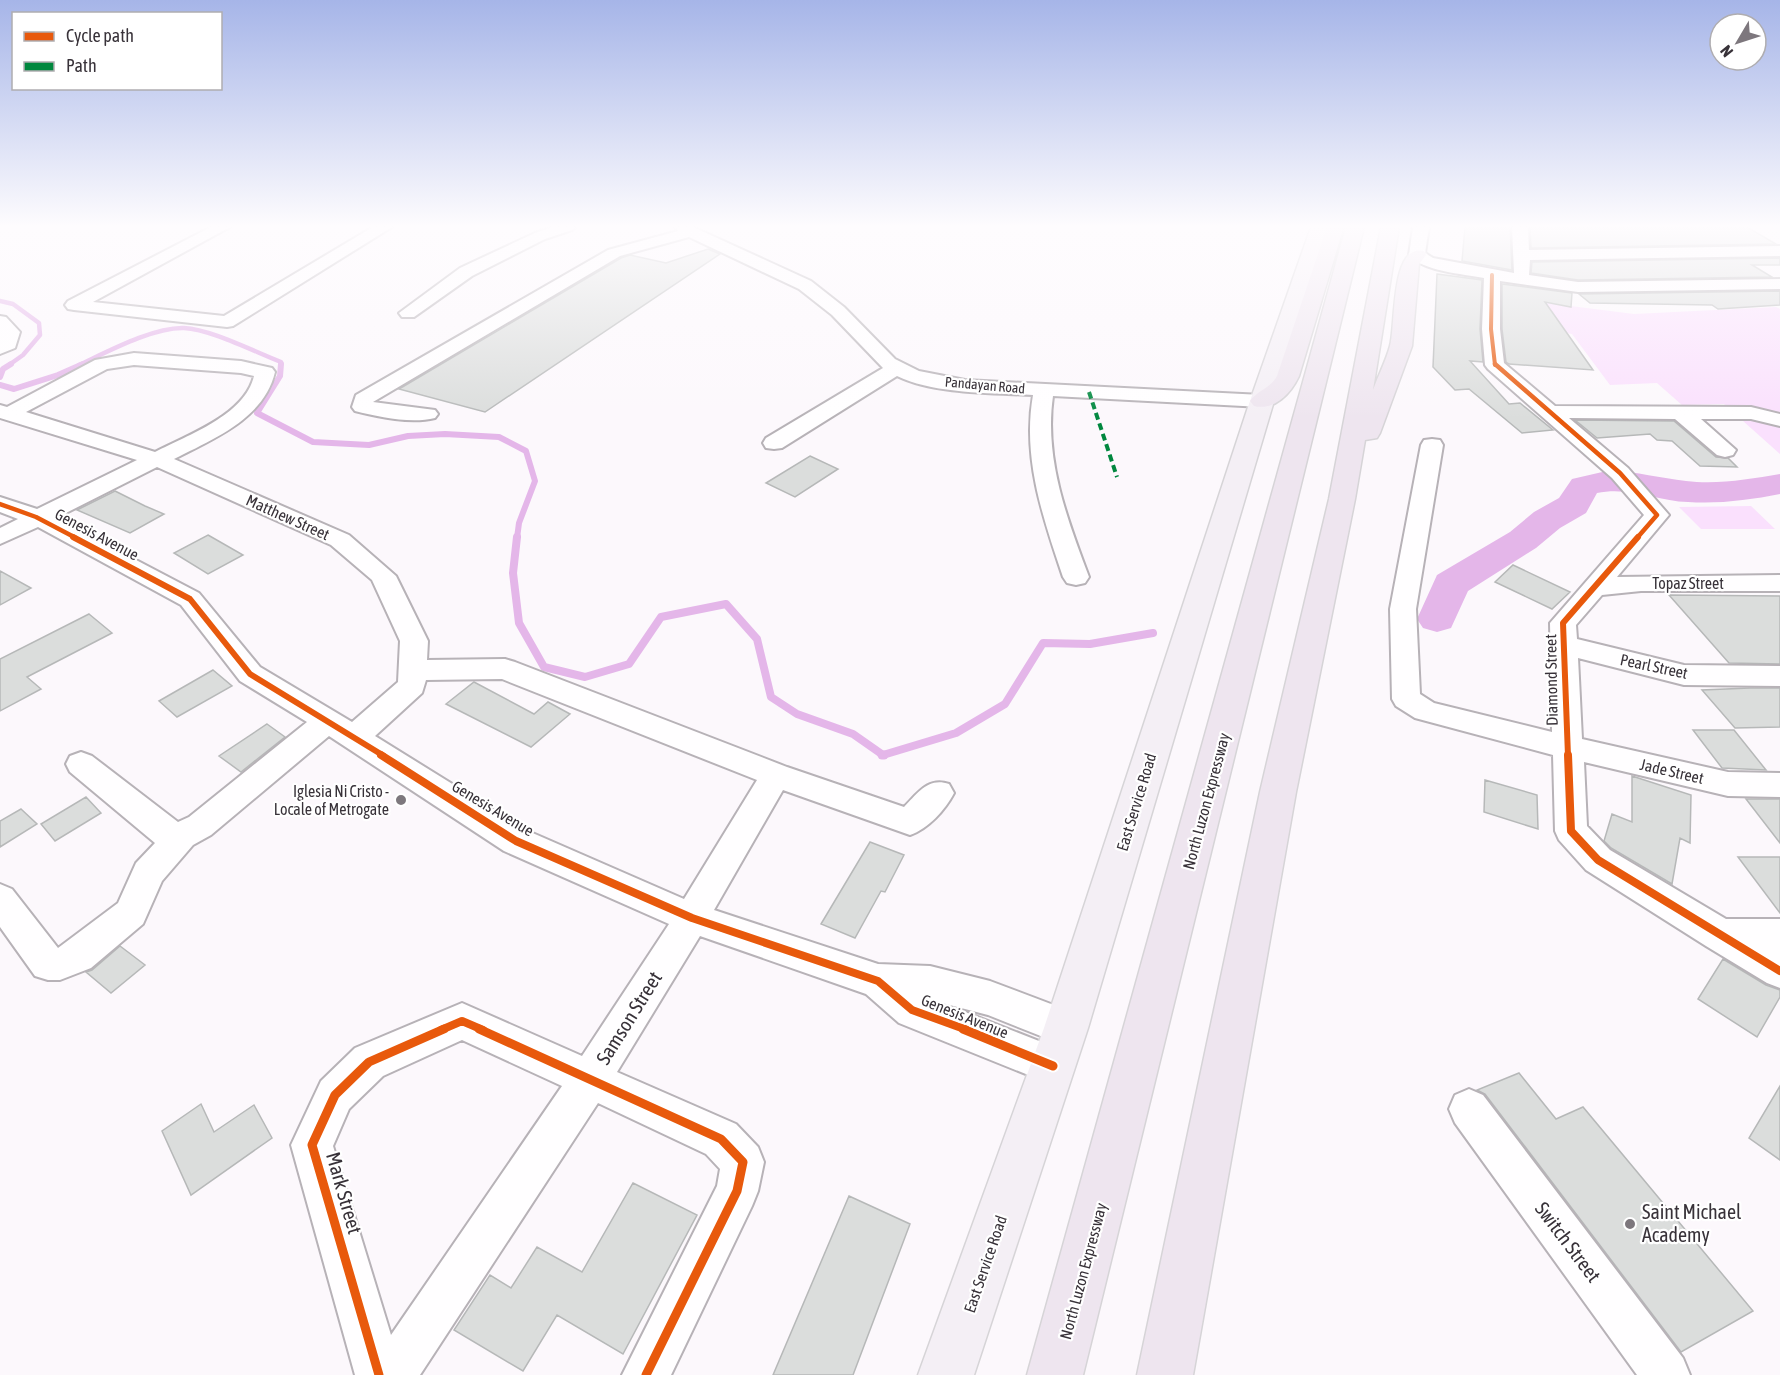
<svg xmlns="http://www.w3.org/2000/svg" width="1780" height="1375" font-family="'Asap Condensed',sans-serif">
<style>
.green{fill:#fae0fd}
.lines{fill:none;stroke-linecap:round;stroke-linejoin:round}
.stream-far3{stroke:#e4b6e9;stroke-width:4.5}
.stream-far2{stroke:#e4b6e9;stroke-width:6}
.stream-far1{stroke:#e4b6e9;stroke-width:8}
.stream{stroke:#e4b6e9;stroke-width:9}
.river{fill:#e4b6e9;fill-rule:evenodd}
.building{fill:#dbdddc;stroke:#b6b8b8;stroke-width:1.5}
.minor-casing{stroke:#b7b2b7;stroke-width:4}
.major-casing{stroke:#d6d4d7;stroke-width:3}
.highway-casing{stroke:#d6d4d7;stroke-width:3}
.minor{fill:#fffeff;fill-rule:evenodd}
.major{fill:#f4eff5;fill-rule:evenodd}
.highway{fill:#eee5ef;fill-rule:evenodd}
.quiet{stroke:#00873e;stroke-width:4;stroke-dasharray:7 4;stroke-linecap:butt}
.cycleway-far4-casing{stroke:#fff;stroke-width:6}
.cycleway-far3-casing{stroke:#fff;stroke-width:8}
.cycleway-far2-casing{stroke:#fff;stroke-width:10}
.cycleway-far1-casing{stroke:#fff;stroke-width:11}
.cycleway-casing{stroke:#fff;stroke-width:13}
.cycleway-far4{stroke:#e8590c;stroke-width:4}
.cycleway-far3{stroke:#e8590c;stroke-width:4.5}
.cycleway-far2{stroke:#e8590c;stroke-width:6}
.cycleway-far1{stroke:#e8590c;stroke-width:8}
.cycleway{stroke:#e8590c;stroke-width:9}
.poi-dot{fill:#7d777d;stroke:#fff;stroke-width:2}
.labels{text-anchor:middle;stroke-width:4.5;stroke-linejoin:round;paint-order:stroke}
.far-street-label{font-size:14px;fill:#383239;stroke:#fff}
.street-label{font-size:16px;fill:#383239;stroke:#fff}
.poi-label{font-size:16px;fill:#383239;stroke:#fff;text-anchor:end}
.near-street-label{font-size:20px;fill:#383239;stroke:#fff}
.near-poi-label{font-size:20px;fill:#383239;stroke:#fff;text-anchor:start}
</style>
<rect width="100%" height="100%" fill="#fcf8fc"/>
<!-- green -->
<path class="green" d="M1539,302L1634,314L1776,307L1780,309V454L1724,404L1682,405L1657,383L1610,385L1572,334L1537,328Z
M1751,506L1775,529H1701L1679,507Z"/>
<g class="lines">
<!-- stream-far3 -->
<path class="stream-far3" d="M0,301L13,304L39,323L40,335L23,355L9,365
M79,365C107,352 153,327 184,328C210,329 255,352 281,362V365"/>
<!-- stream-far2 -->
<path class="stream-far2" d="M281,364L280,376L257,413L313,442L369,445L408,436L445,434L499,437L526,451L535,481L519,523L517,538
M0,377L3,369L11,364
M0,385L14,389L58,375L83,364"/>
<!-- stream-far1 -->
<path class="stream-far1" d="M517,537L513,573L519,623L544,667L585,677L629,664L661,617L726,604L757,639L771,697L797,714L853,734L883,755L956,733L1005,704L1043,643L1090,644L1153,633"/>
<!-- stream -->
<path class="stream" d="M882,755H884"/>
<!-- river -->
<path class="river" d="M1611,470C1636,472 1661,478 1686,481C1717,485 1750,479 1780,474V494C1750,500 1719,504 1688,502C1657,501 1629,486 1597,493L1586,513L1560,528L1536,548L1468,591L1451,628L1437,632L1423,628L1417,619L1437,575L1510,532L1534,512L1559,498L1572,479Z"/>
</g>
<!-- building -->
<path class="building" d="M1465,227H1510L1512,270L1462,261Z
M1530,227H1747L1776,244L1531,248Z
M708,249L720,254L485,412L399,389L621,258L630,255L666,263Z
M1780,258V265H1752L1772,277L1578,280L1531,273L1532,262Z
M1437,274L1482,280L1480,329L1483,362L1470,361L1509,404L1520,403L1553,430L1522,433L1469,389L1455,390L1433,367Z
M1502,284L1572,293L1571,307L1545,302L1593,370L1509,364L1506,362L1502,329Z
M1780,291V305L1718,309L1712,305L1590,303L1579,294Z
M1575,420L1674,421L1716,457L1728,458L1737,467L1700,466L1672,441L1657,440L1650,434L1597,438Z
M810,456L838,469L795,497L766,483Z
M115,491L145,506L164,514L130,533L77,510Z
M208,535L243,555L208,574L174,553Z
M1513,565L1570,592L1552,609L1495,582Z
M0,571L31,588L0,605Z
M1669,595L1780,596V664L1729,663Z
M89,614L112,633L27,677L41,689L0,711V659Z
M213,670L232,686L177,717L159,701Z
M474,682L534,714L548,702L570,714L531,747L446,704Z
M1750,688H1780V727L1735,728L1702,690Z
M267,724L285,737L241,772L219,756Z
M1693,730H1734L1766,770L1722,768Z
M1632,776L1691,795L1690,843L1680,838L1672,884L1611,848L1604,841L1612,814L1632,822Z
M1485,780L1537,795L1538,829L1484,812Z
M86,797L101,813L55,841L41,824Z
M1746,799H1780V843Z
M21,809L37,824L0,847V821Z
M870,842L904,855L885,892L881,891L855,938L821,924Z
M1738,857H1780V913Z
M120,946L145,965L111,993L86,972L92,970Z
M1723,959L1766,985L1780,990V997L1757,1037L1698,999Z
M1519,1073L1556,1119L1583,1107L1753,1311L1681,1352L1485,1094L1477,1090Z
M1780,1086V1160L1749,1138Z
M201,1104L214,1132L254,1105L272,1138L191,1195L162,1131Z
M633,1183L697,1215L623,1354L557,1315L523,1371L454,1330L490,1275L511,1288L537,1247L582,1272Z
M849,1196L910,1224L853,1375H773Z"/>
<g class="lines">
<defs>
<path id="minor" d="M211,227H230L93,302L224,316L373,227H392L233,326L227,327L74,310L68,309L65,305L68,301Z
M552,227H575L572,230L545,239L472,276L414,317H402L399,313L460,268L535,233Z
M675,227H693L811,281L844,307L895,359L919,371L965,380L1262,395L1269,397L1272,401L1269,405L1262,407L1053,396C1044,459 1067,519 1089,577L1085,583L1076,585L1067,583L1063,577C1043,518 1022,458 1033,395C993,393 933,394 897,376L782,448L774,449L766,448L763,443L766,438L883,368L832,315L799,289L689,237L620,256L373,402L435,410L438,414L435,418C411,424 379,417 355,411L352,407L356,395L608,250L678,231Z
M1413,227H1429L1425,253L1433,258L1514,273L1512,227H1528L1529,250L1780,246V256L1530,260L1529,275L1578,282L1780,279V289L1578,292L1500,281V329L1504,363L1555,406L1751,407L1780,414V426L1751,419H1701L1736,450L1733,455L1725,457L1717,455L1675,419L1569,418L1628,468L1669,515L1617,577L1780,575V591H1641L1602,595L1576,625L1577,639L1684,665L1780,666V686L1684,685L1578,658L1582,739L1728,772L1780,773V797L1728,796L1584,762L1587,826L1610,850L1726,919H1780V988L1767,983L1706,946L1586,870L1559,840L1555,831L1553,755L1415,718L1396,706L1392,699L1390,609L1421,445L1424,440L1432,439L1440,440L1443,445L1416,609L1420,694L1434,703L1552,732L1550,623L1644,515L1612,478L1488,369L1485,365L1482,329L1484,278C1463,274 1422,271 1409,255Z
M0,316L6,317L20,332L15,348L0,354Z
M134,353L241,361L272,368L275,372C264,419 213,439 174,459L349,535L396,576L428,641L427,660L505,659L515,662L787,767L904,807C918,793 928,777 949,784L954,793C945,810 928,829 910,835L783,790L714,910L878,964L930,966L990,981L1080,1015L1085,1028L1080,1041L1066,1046L988,1015L942,1003L1067,1052L1073,1066L1067,1080L1053,1085L899,1023L866,994L700,936L617,1072L736,1124L758,1147L764,1162L758,1191L752,1206L671,1375H622L717,1186L720,1169L706,1154L598,1103L420,1375H355L291,1145L321,1081L355,1048L462,1003L582,1056L669,924L504,851L329,736L211,835L193,845L162,881L143,924L91,968L60,980H48L35,976L0,927V884L12,889L58,948L118,903L136,863L155,843L70,772L66,764L70,756L81,752L92,756L178,822L189,817L307,722L240,681L181,605L38,527L0,544V528L18,519L0,512V497L37,509L137,460L0,418V405L7,407L95,360ZM134,365L241,373L254,376C245,415 188,435 155,452L26,412L107,369ZM157,467L331,545L372,580L400,641L398,682L352,722L260,667L199,593L56,518ZM502,679L757,780L684,899L528,831L375,736L422,693L426,680ZM462,1040L562,1086L391,1335L333,1146L349,1109L383,1076Z
M1469,1089L1483,1095L1683,1358L1690,1375H1637L1455,1123L1449,1109L1455,1095Z"/>
<path id="major" d="M1311,227H1329L1274,401L1088,1028L974,1375H918L1044,1028L1250,401Z"/>
<path id="highway" d="M1327,227H1341L1343,229L1299,376C1291,393 1275,411 1254,406L1250,401C1258,390 1271,388 1277,376Z
M1346,227H1364L1083,1375H1027Z
M1381,227H1399L1373,390C1378,376 1386,361 1390,346C1396,325 1390,243 1424,251L1426,255L1419,264L1412,346L1380,433L1377,438L1365,440L1355,499L1296,792L1193,1375H1137L1260,792L1329,499Z"/>
</defs>
<!-- minor casing -->
<use href="#minor" class="minor-casing"/>
<!-- major casing -->
<use href="#major" class="major-casing"/>
<!-- highway casing -->
<use href="#highway" class="highway-casing"/>
<!-- minor -->
<use href="#minor" class="minor"/>
<!-- major -->
<use href="#major" class="major"/>
<!-- highway -->
<use href="#highway" class="highway"/>
<!-- quiet -->
<path class="quiet" d="M1089,392L1117,477"/>
<defs>
<path id="cycleway-far4" d="M1492,275L1491,329L1495,365"/>
<path id="cycleway-far3" d="M1495,364L1620,473L1657,515L1637,538
M0,504L36,517L76,538"/>
<path id="cycleway-far2" d="M73,537L190,599L250,674L384,756
M1568,756L1563,623L1638,537"/>
<path id="cycleway-far1" d="M381,755L516,841L692,918L878,981L912,1010L967,1030
M1568,755L1571,831L1598,860L1780,971
M441,1030L462,1021L483,1030"/>
<path id="cycleway" d="M479,1029L721,1139L743,1162L737,1191L646,1375
M963,1029L1053,1066
M379,1375L312,1145L335,1095L369,1062L444,1029"/>
</defs>
<!-- cycleway-far4 casing -->
<use href="#cycleway-far4" class="cycleway-far4-casing"/>
<!-- cycleway-far3 casing -->
<use href="#cycleway-far3" class="cycleway-far3-casing"/>
<!-- cycleway-far2 casing -->
<use href="#cycleway-far2" class="cycleway-far2-casing"/>
<!-- cycleway-far1 casing -->
<use href="#cycleway-far1" class="cycleway-far1-casing"/>
<!-- cycleway casing -->
<use href="#cycleway" class="cycleway-casing"/>
<!-- cycleway-far4 -->
<use href="#cycleway-far4" class="cycleway-far4"/>
<!-- cycleway-far3 -->
<use href="#cycleway-far3" class="cycleway-far3"/>
<!-- cycleway-far2 -->
<use href="#cycleway-far2" class="cycleway-far2"/>
<!-- cycleway-far1 -->
<use href="#cycleway-far1" class="cycleway-far1"/>
<!-- cycleway -->
<use href="#cycleway" class="cycleway"/>
</g>
<!-- sky -->
<linearGradient id="sky" x2="0" y2="1"><stop stop-color="#a6b5e8"/><stop offset="0.54" stop-color="#fefcfe"/><stop offset="1" stop-color="#fefcfe" stop-opacity="0"/></linearGradient>
<rect width="1780" height="419" fill="url(#sky)"/>
<!-- markers -->
<g class="poi-dot">
<circle cx="401" cy="800" r="6"/>
<circle cx="1630" cy="1224" r="6"/>
</g>
<g class="labels">
<!-- far-street labels -->
<g class="far-street-label">
<text transform="translate(985 385) rotate(5)" y="5">Pandayan Road</text>
</g>
<!-- street labels -->
<g class="street-label">
<text transform="translate(288 517) rotate(24)" y="6">Matthew Street</text>
<text transform="translate(97 534) rotate(28)" y="6">Genesis Avenue</text>
<text x="1688" y="589">Topaz Street</text>
<text transform="translate(1654 666) rotate(12)" y="6">Pearl Street</text>
<text transform="translate(1551 680) rotate(-91)" y="6">Diamond Street</text>
<text transform="translate(1672 771) rotate(13)" y="6">Jade Street</text>
<text transform="translate(1206 801) rotate(-75)" y="6">North Luzon Expressway</text>
<text transform="translate(1136 802) rotate(-73)" y="6">East Service Road</text>
<text transform="translate(493 808) rotate(31)" y="6">Genesis Avenue</text>
<text transform="translate(965 1016) rotate(22)" y="6">Genesis Avenue</text>
<text transform="translate(985 1264) rotate(-71)" y="6">East Service Road</text>
<text transform="translate(1083 1271) rotate(-75)" y="6">North Luzon Expressway</text>
</g>
<!-- poi labels -->
<g class="poi-label">
<text x="389" y="797">Iglesia Ni Cristo -<tspan x="389" dy="18">Locale of Metrogate</tspan></text>
</g>
<!-- near-street labels -->
<g class="near-street-label">
<text transform="translate(629 1018) rotate(-58)" y="7">Samson Street</text>
<text transform="translate(344 1193) rotate(74)" y="7">Mark Street</text>
<text transform="translate(1568 1242) rotate(53)" y="7">Switch Street</text>
</g>
<!-- near-poi labels -->
<g class="near-poi-label">
<text x="1642" y="1219">Saint Michael<tspan x="1642" dy="23">Academy</tspan></text>
</g>
</g>
<!-- legend -->
<rect x="12" y="12" width="210" height="78" fill="#ffffff" stroke="#afadb0" stroke-width="1.5"/>
<rect x="24" y="32" width="30" height="9" fill="#e8590c" stroke="#afadb0" stroke-width="1.5"/>
<text x="66" y="42" font-size="18" fill="#383239">Cycle path</text>
<rect x="24" y="62" width="30" height="9" fill="#00873e" stroke="#afadb0" stroke-width="1.5"/>
<text x="66" y="72" font-size="18" fill="#383239">Path</text>
<!-- north arrow -->
<g transform="translate(1738 42) rotate(231)"><circle r="28" fill="#ffffff" stroke="#afadb0" stroke-width="1.5"/>
<path d="M0-4.5L10 22L0 15L-10 22Z" fill="#7d777d"/>
<text y="-9" font-size="16" font-weight="bold" text-anchor="middle" fill="#383239">N</text>
</g>
</svg>
